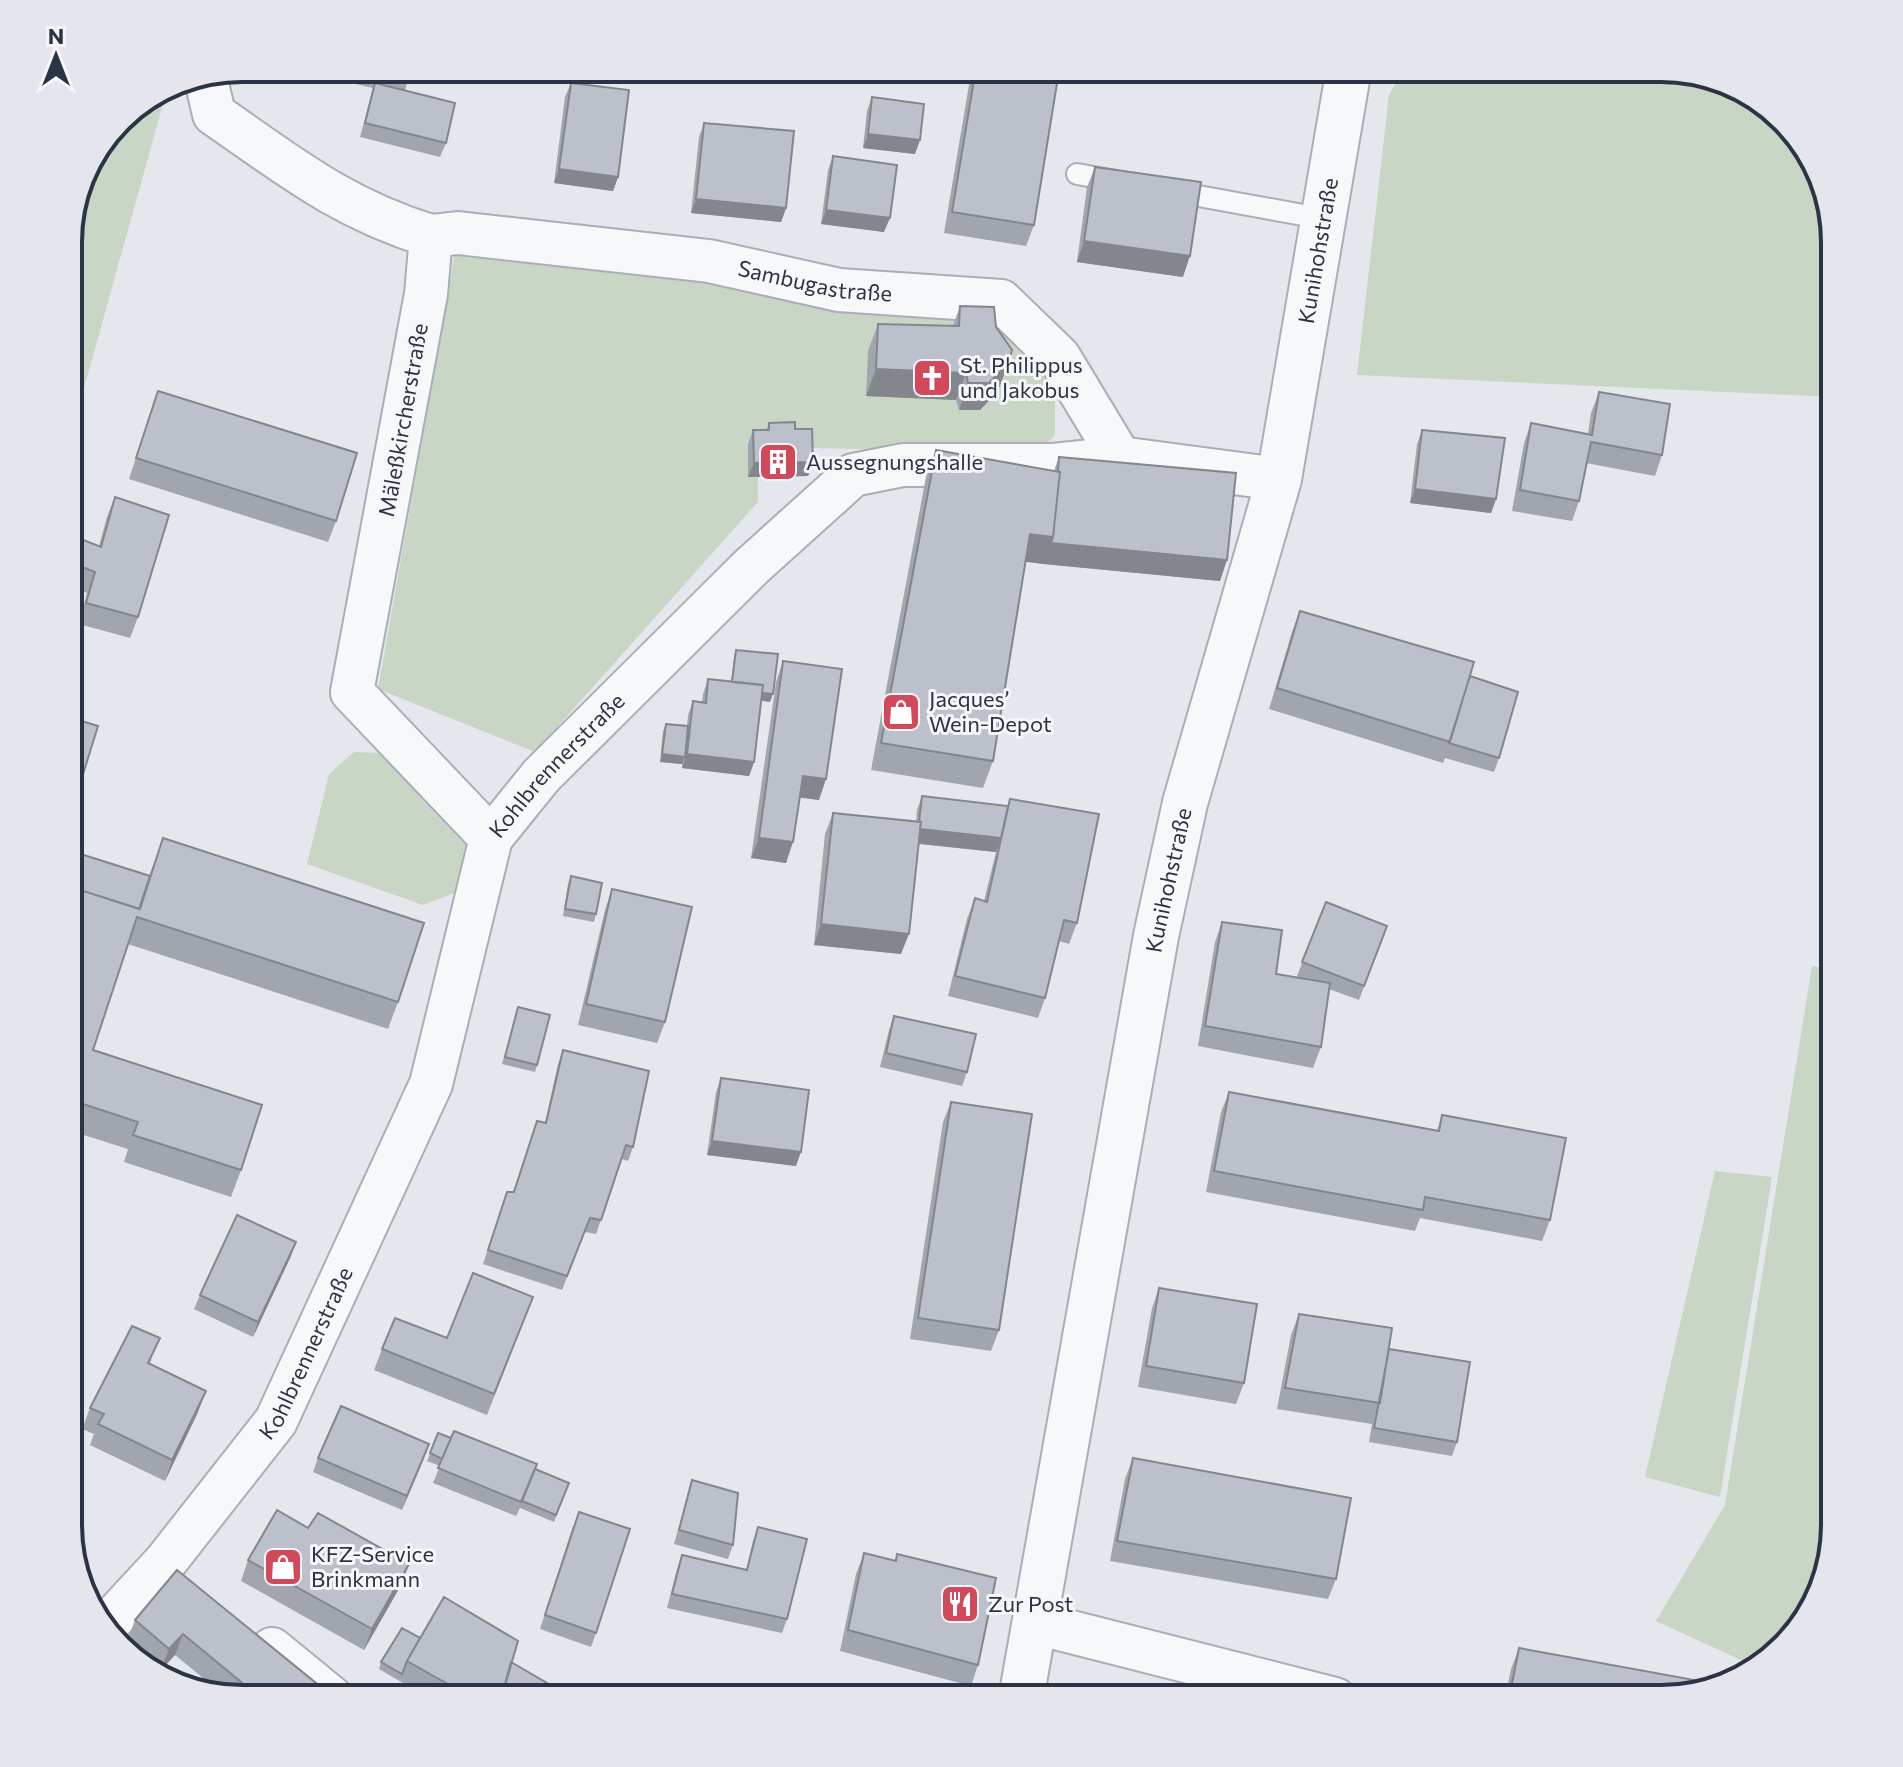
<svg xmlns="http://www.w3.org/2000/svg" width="1903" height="1767" font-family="Commissioner,sans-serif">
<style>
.green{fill:#c9d6c5}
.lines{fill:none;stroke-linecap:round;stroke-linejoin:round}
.service-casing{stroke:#a9aeb7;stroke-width:24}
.minor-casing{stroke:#a9aeb7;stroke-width:46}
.tertiary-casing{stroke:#a9aeb7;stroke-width:48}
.service{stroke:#f7f8fa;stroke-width:20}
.minor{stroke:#f7f8fa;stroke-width:42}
.tertiary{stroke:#f7f8fa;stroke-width:44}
.wall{fill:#a1a5ae}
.shaded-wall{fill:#83868d}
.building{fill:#bbc0ca;stroke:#83868d;stroke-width:2}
.labels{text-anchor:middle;stroke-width:6;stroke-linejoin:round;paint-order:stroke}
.street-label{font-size:22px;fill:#2b3445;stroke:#f4f6f9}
.poi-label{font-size:22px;fill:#2b3445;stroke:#f4f6f9;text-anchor:start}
.rim{fill:none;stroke:#2b3445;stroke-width:4}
</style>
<rect width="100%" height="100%" fill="#e4e7ec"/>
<!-- green -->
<path class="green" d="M1404,68H1672L1728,81L1784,119L1822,175L1835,231V397L1357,375L1389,95Z
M168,86L86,381L68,433C68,359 56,231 86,166C102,130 136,106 168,86Z
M455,252L988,312L1055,375V435L1039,452L808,448V476L758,477V502L535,752L378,689Z
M354,752L382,753L452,816L472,852L473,886L423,905L307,864L329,774Z
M1812,966L1835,970V1525L1822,1592L1784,1648L1756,1667L1656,1621L1725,1505Z
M1715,1171L1772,1177L1720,1497L1645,1477Z"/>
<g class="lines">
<defs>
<path id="service" d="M1077,174L1116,181
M1171,191L1325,219"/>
<g id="minor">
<path d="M205,75L214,114C289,166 342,209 431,236L426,294L352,692L491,838"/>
<path id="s1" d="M431,236L458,233L709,261L839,290L1001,301L1059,357L1120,458"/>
<path d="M1036,1623L1335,1699"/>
<path id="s2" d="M105,1627L166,1561L276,1421L431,1084L491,838L541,776L751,567L853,475L903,465H1053L1120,458L1279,479"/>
<path d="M272,1649L333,1699"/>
</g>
<g id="tertiary">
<path id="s3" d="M1021,1699L1156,936L1185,803L1279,479L1349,68"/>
</g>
</defs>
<!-- service casing -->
<use href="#service" class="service-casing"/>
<!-- minor casing -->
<use href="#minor" class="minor-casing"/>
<!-- tertiary casing -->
<use href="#tertiary" class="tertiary-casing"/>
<!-- service -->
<use href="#service" class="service"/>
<!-- minor -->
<use href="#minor" class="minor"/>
<!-- tertiary -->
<use href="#tertiary" class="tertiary"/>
</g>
<!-- wall -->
<path class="wall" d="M317,68H412L405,90L446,143L440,157L360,137L373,88L315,75Z
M974,68H1041L1034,225L1026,246L944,233L970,79Z
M571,83L618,177L613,191L554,183L565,97Z
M872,97L915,154L863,148L867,111Z
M704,123L786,208L781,222L691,213L699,137Z
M833,156L884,232L821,224L828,170Z
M1095,167L1183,277L1077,262L1087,187Z
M960,306L998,391L980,410H959L956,400L866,396L868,351L878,324L953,326Z
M158,391L336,521L328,542L129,479Z
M1599,392L1662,455L1655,476L1586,463L1579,501L1572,521L1512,511L1524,443L1531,423L1588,434L1591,413Z
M769,423L795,429L813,462L808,476L748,477V444L753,430H766Z
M1422,430L1496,499L1491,513L1410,503L1417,444Z
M936,450L1054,471L1059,457L1220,581L1026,562L993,761L983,788L871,770L926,477Z
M115,497L138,617L130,638L79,624L87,593L68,585V534L99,546L107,517Z
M1300,611L1470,676L1499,758L1494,772L1445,758L1443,763L1269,709L1292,632Z
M736,650L770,702L762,700L754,762L749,776L682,768V764L660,762L663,731L666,724L687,726L688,715L693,701L702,702L703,694L708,679L731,682L734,657Z
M783,661L819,800L800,797L786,863L751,858L776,682Z
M922,796L1008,806L1010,799L1077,923L1069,944L1059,941L1045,998L1038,1018L948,996L967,919L975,898L984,901L996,852L918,844L901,954L814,945L825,834L833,813L916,822L917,810Z
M163,838L398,1002L388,1029L128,944L93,1050L241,1170L231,1197L124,1162L128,1149L68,1130V850L149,876Z
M571,876L596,914L594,922L563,916L568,884Z
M612,889L665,1022L657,1043L578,1025L605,910Z
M1326,902L1387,926L1359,1000L1329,989L1321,1047L1313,1068L1198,1046L1215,942L1222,922L1276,974L1301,978L1297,976Z
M518,1007L537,1065L535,1072L502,1064Z
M894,1016L967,1072L962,1086L880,1067L889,1030Z
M563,1050L633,1147L628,1161L622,1159L596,1234L585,1232L562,1290L483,1264L507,1192H513L537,1121L545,1123L558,1064Z
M721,1078L796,1166L707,1155L716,1092Z
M1229,1092L1437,1131L1442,1115L1550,1220L1542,1241L1420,1218L1415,1231L1206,1192L1221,1112Z
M951,1102L999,1330L991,1351L910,1339L943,1122Z
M291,1256L253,1337L194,1309L200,1295Z
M1159,1288L1244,1383L1236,1404L1138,1387L1152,1308Z
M1299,1314L1389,1349L1457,1442L1452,1456L1369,1442L1372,1424L1277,1409L1291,1335Z
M525,1318L487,1415L374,1370L382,1349L447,1338Z
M152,1359L149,1364L198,1412L165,1481L90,1445L94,1434L82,1429L90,1408Z
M438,1433L534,1471L569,1483L554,1522L520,1508L516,1516L433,1483L440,1466L427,1461Z
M429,1444L402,1510L313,1472L318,1458Z
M1133,1458L1336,1579L1328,1599L1110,1561L1125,1479Z
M692,1480L733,1545L728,1559L674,1544Z
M573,1526L596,1633L591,1647L540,1629Z
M758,1527L787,1619L782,1633L667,1608L677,1569L682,1555L746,1570L753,1541Z
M308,1528L409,1564L401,1585L364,1650L241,1581L248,1560Z
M864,1553L895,1560L897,1554L978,1665L971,1686L840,1651L856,1574Z
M177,1570L311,1699H242L225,1696L175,1655L161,1670L127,1641L135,1620Z
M420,1638L511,1662L570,1699H430L379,1669L381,1662Z
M1519,1648L1672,1699H1505L1511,1669Z"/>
<!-- shaded-wall -->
<path class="shaded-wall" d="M868,134L920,140L915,154L863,148Z
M559,169L618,177L613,191L554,183Z
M696,199L786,208L781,222L691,213Z
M826,210L890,218L884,232L821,224Z
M1084,241L1190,256L1183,277L1077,262Z
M1008,364L998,391L980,410H959L968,383Z
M876,369L966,373L956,400L866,396Z
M813,462L808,476L748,477L754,463Z
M1415,489L1496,499L1491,513L1410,503Z
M1030,534L1227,560L1220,581L1043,564L1021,561Z
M731,689L773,694L770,702L729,696Z
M662,754L685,757L682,764L660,762Z
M687,754L754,762L749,776L682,768Z
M803,776L826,779L819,800L795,797Z
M918,829L1001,838L996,852L913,843Z
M759,838L793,842L786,863L751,858Z
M821,924L909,934L901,954L814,945Z
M712,1141L801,1152L796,1166L707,1155Z
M296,1242L291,1256L253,1337L258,1322Z
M206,1391L198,1412L165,1481L172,1460Z
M429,1444L424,1458L402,1510L407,1496Z
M409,1564L401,1585L364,1650L372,1629Z
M183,1634L175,1655L161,1670L169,1649Z
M316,1683L311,1699H304Z"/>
<!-- building -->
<path class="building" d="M385,68H412L411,74Z
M976,68H1041L1059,71L1034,225L952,212Z
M375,83L455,103L446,143L365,123Z
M571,83L629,90L618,177L559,169Z
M872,97L924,104L920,140L868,134Z
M704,123L794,131L786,208L696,199Z
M833,156L897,165L890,218L826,210Z
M1095,167L1201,182L1190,256L1084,241Z
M960,306L994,307L996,327L1012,350L1008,364L989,383H968L966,373L876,369L878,324L959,326Z
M158,391L357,453L336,521L136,458Z
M1599,392L1670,404L1662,455L1591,442L1579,501L1520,490L1531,423L1592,435Z
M795,422V429H812L813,462L754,463L753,430H769V423Z
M1422,430L1505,438L1496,499L1415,489Z
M936,450L1060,472L1053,537L1030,534L993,761L881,743Z
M1059,457L1236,473L1227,560L1051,543L1053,537L1060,472H1058Z
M115,497L169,515L138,617L86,603L95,572L68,561V534L101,547Z
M1300,611L1474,662L1450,742L1277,688Z
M736,650L778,654L773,694L762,693L763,685L732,682Z
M783,661L842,669L826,779L803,776L793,842L759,838Z
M1470,676L1518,692L1499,758L1449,743Z
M708,679L763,685L754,762L687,754L693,701L706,703Z
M68,717L98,726L71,813L68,812Z
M666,724L688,726L685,757L662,754Z
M922,796L1008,806L1001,838L920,829L921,822H919Z
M1010,799L1099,814L1077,923L1064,920L1045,998L955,976L975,898L987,902Z
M833,813L921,822L909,934L821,924Z
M163,838L424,923L398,1002L137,917L93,1050L262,1105L241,1170L133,1135L138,1122L68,1099V886L140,909Z
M68,850L150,876L139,909L68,886Z
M571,876L602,883L596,914L565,909Z
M612,889L692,907L665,1022L586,1004Z
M1326,902L1387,926L1364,986L1302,962Z
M1222,922L1282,930L1276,974L1330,983L1321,1047L1205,1026Z
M518,1007L550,1015L537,1065L505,1057Z
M894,1016L976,1034L967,1072L886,1053Z
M563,1050L649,1071L633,1147L626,1145L601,1220L590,1218L567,1276L488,1250L507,1192H514L537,1121L546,1123Z
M721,1078L809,1090L801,1152L712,1141Z
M1229,1092L1439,1131L1442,1115L1566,1138L1550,1220L1425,1197L1423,1210L1214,1171Z
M951,1102L1032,1114L999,1330L918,1318Z
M237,1215L296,1242L258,1322L200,1295Z
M473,1273L533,1297L494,1394L382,1349L395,1318L447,1338Z
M1159,1288L1257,1304L1244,1383L1146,1366Z
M1299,1314L1392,1328L1380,1403L1285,1388Z
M132,1326L160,1338L148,1363L206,1391L172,1460L98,1424L104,1414L90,1408Z
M1389,1349L1470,1362L1457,1442L1374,1428Z
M341,1406L429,1444L407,1496L318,1458Z
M454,1431L537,1464L521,1502L438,1468Z
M438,1433L451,1438L442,1459L430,1453Z
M1133,1458L1351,1498L1336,1579L1117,1541Z
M535,1469L569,1483L556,1515L522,1501Z
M692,1480L738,1493L733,1545L679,1530Z
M277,1510L308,1528L318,1513L409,1564L372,1629L248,1560Z
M579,1512L630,1529L596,1633L545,1615Z
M758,1527L807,1539L787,1619L672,1594L682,1555L747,1570Z
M864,1553L896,1561L897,1554L996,1578L978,1665L848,1630Z
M177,1570L316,1683L304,1699H246L241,1695L247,1687L183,1634L169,1649L135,1620Z
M444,1597L518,1641L501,1699H456L448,1695L453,1687L407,1661Z
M402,1628L420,1638L407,1661L402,1674L381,1662Z
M1519,1648L1694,1680L1691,1694L1672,1699H1509Z
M511,1662L571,1697L570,1699H501Z"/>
<!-- icons -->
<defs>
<symbol id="church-square" viewBox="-11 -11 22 22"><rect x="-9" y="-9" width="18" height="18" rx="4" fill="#d1495b" stroke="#f4f6f9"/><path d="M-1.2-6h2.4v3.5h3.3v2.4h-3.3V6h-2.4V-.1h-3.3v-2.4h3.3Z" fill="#fff"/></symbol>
<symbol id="building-square" viewBox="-11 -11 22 22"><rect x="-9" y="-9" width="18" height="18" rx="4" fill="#d1495b" stroke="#f4f6f9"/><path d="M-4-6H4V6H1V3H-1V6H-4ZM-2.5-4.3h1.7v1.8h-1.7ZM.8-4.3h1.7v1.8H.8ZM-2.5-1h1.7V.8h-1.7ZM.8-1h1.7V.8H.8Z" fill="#fff"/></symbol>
<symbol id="shop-square" viewBox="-11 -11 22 22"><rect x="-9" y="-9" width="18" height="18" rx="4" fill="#d1495b" stroke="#f4f6f9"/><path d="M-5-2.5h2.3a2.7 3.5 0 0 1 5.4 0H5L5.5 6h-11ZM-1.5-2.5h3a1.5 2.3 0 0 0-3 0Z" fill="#fff"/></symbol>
<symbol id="restaurant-square" viewBox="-11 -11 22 22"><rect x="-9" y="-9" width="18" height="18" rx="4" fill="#d1495b" stroke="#f4f6f9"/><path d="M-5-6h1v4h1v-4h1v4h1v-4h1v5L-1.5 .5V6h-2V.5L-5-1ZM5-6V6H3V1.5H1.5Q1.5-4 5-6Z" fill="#fff"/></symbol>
</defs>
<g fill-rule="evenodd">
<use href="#church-square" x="910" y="356" width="44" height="44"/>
<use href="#building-square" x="756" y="440" width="44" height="44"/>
<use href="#shop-square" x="879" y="690" width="44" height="44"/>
<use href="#shop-square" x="261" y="1545" width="44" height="44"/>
<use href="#restaurant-square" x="938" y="1582" width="44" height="44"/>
</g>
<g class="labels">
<!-- street labels -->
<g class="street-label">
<text dy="8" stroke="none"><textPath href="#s3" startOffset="1480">Kunihohstraße</textPath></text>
<text dy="8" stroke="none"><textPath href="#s1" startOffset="388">Sambugastraße</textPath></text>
<text transform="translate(403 420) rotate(-80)" y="8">Mäleßkircherstraße</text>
<text dy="8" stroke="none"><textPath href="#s2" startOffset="990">Kohlbrennerstraße</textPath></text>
<text dy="8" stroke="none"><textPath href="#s3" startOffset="832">Kunihohstraße</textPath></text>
<text dy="8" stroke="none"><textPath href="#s2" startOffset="342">Kohlbrennerstraße</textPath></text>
</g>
<!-- poi labels -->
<g class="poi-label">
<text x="960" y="373">St. Philippus<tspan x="960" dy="25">und Jakobus</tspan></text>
<text x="806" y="470">Aussegnungshalle</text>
<text x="929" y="707">Jacques’<tspan x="929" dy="25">Wein-Depot</tspan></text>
<text x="311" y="1562">KFZ-Service<tspan x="311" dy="25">Brinkmann</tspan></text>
<text x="988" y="1612">Zur Post</text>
</g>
</g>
<!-- crop -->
<path d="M0 0H1903V1767H0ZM242 82H1661A160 160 0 0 1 1821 242V1525A160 160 0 0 1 1661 1685H242A160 160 0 0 1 82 1525V242A160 160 0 0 1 242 82Z" fill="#e4e6eb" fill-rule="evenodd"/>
<path class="rim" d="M242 82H1661A160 160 0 0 1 1821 242V1525A160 160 0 0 1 1661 1685H242A160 160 0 0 1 82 1525V242A160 160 0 0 1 242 82Z"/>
<!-- north arrow -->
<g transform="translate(56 56)" stroke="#f4f6f9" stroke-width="6" paint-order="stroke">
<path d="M0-6L14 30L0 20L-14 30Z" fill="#2b3445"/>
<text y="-12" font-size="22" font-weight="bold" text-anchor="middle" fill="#2b3445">N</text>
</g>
</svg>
